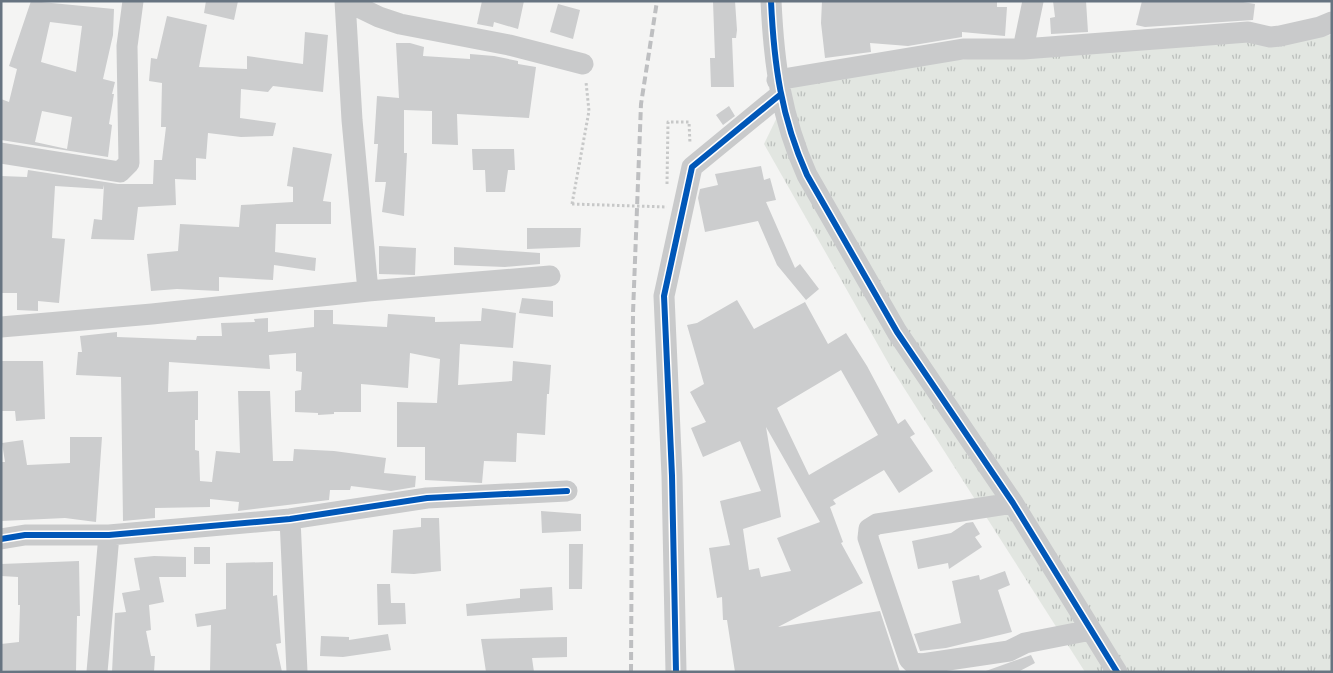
<svg xmlns="http://www.w3.org/2000/svg" width="1333" height="673" font-family="'DejaVu Sans',sans-serif">
<style>
.grass{fill:url(#grass-tufts)}
.building{fill:#cccdce;fill-rule:evenodd}
.lines{fill:none;stroke-linecap:round;stroke-linejoin:round}
.path{stroke:#c7c8c8;stroke-width:3;stroke-dasharray:2.5 2.5;stroke-linecap:butt}
.street{stroke:#c9cacb;stroke-width:21}
.rail{stroke:#bebfc1;stroke-width:4;stroke-dasharray:8 4;stroke-linecap:butt}
.path-bridge{stroke:#c7c8c8;stroke-width:3;stroke-dasharray:2.5 2.5;stroke-linecap:butt}
.cycleway-casing{stroke:#fff;stroke-width:9}
.cycleway{stroke:#0057b8;stroke-width:6}
</style>
<defs>
<pattern id="grass-tufts" width="24" height="20" patternUnits="userSpaceOnUse" patternTransform="scale(1.25)"><rect width="24" height="20" fill="#e2e6e1"/><path d="M3 7l-1-3M5 7V3M7 7l1-3M15 17l-1-3M17 17v-4M19 17l1-3" fill="none" stroke="#bbbfbc"/></pattern>
</defs>
<rect width="100%" height="100%" fill="#f4f4f3"/>
<!-- grass -->
<path class="grass" d="M1332,35V672H1085L890,366L764,144L800,70Z"/>
<!-- building -->
<path class="building" d="M31,1L114,9L113,35L103,79L115,82L112,94H114L109,124L112,125L108,157L1,140V99L9,102L17,69L9,66ZM50,22L82,26L76,72L41,62ZM42,111L72,117L67,149L35,142Z
M206,1H238L234,20L204,13Z
M482,1H524L518,29L494,22L493,27L477,24Z
M713,1H735L737,30L736,38H732L734,87H711L710,58H715Z
M822,1H997V7H1007L1005,36L962,32V37L908,46L870,43L871,52L825,58L821,23Z
M1053,1H1086L1088,32L1051,34L1050,18L1055,17Z
M1142,1H1237L1255,4L1253,20L1145,27L1136,25Z
M558,4L580,10L573,39L550,32Z
M167,16L207,25L199,67L247,69V56L303,64L305,32L328,35L323,92L273,86L268,92L241,89L240,118L276,123L273,136L241,137L208,133L206,159L196,158V180L175,179L176,205L138,207L134,240L91,239L94,219L102,220L104,185L103,189L55,186L52,238L65,239L59,303L38,301V311L17,310V293H1V176L27,177L28,170L118,184H153L154,160H162L166,127H161L162,83L149,81L151,58L157,59Z
M396,43H410L424,47L423,56L470,59V54L494,56L518,61V64L536,67L529,118L457,114L458,145L432,144V111L404,110V153H407L404,216L382,212L386,182H375L378,144H374L377,96L399,98Z
M729,106L735,116L723,125L716,115Z
M293,147L332,154L323,201L331,202V224H276L275,252L316,258L315,271L274,265L273,280L219,277V291L177,289L151,291L147,254L178,251L180,224L239,227L241,205L293,202V187L287,186Z
M472,149H514L515,170H508L505,192H486L485,170H473Z
M761,166L764,180L770,178L776,200L766,202L795,268L800,264L819,289L806,300L777,265L758,221L705,232L698,198L700,189L718,185L715,174Z
M527,228H581L580,247L527,249Z
M379,246L416,248L415,275L379,274Z
M454,247L540,253V264L505,267L454,265Z
M522,298L553,301V317L519,313Z
M737,300L754,329L805,302L828,344L846,333L867,366L898,424L905,419L915,434L910,437L933,471L899,493L884,470L833,500L836,504L830,507L843,542L841,543L863,583L778,627L880,611L900,672H735L727,620H723L722,597L717,598L709,548L730,545L720,501L761,491L740,441L703,457L691,428L706,422L690,392L704,384L687,325L697,323ZM841,370L878,435L809,475L777,408ZM766,427L820,522L777,538L791,571L761,577L759,568L749,570L743,529L781,517Z
M482,308L516,313L513,348L460,344L458,385L512,381L513,361L551,365L549,394H547L545,435L517,433L516,462L484,461L482,483L425,480V447H397V402L437,403L440,359L410,353L408,388L361,384V412H334V414L318,415V413L295,412V391L301,390L302,372L296,371V353L269,355L270,369L169,362L168,392L198,391V420H195V450L199,451L200,481L212,482L216,451L240,453L238,391H270L273,461H293L294,449L334,451L386,458L384,473L416,476L415,487L391,491L351,486L350,490H330L329,500L238,511L239,502L210,499V507L155,508V518L123,521L121,377L76,375L78,352H82L80,336L117,332V337L196,340L197,336H222L221,323L255,322L254,319L268,318V332L314,327V310H333V324L387,327L388,314L435,317V322L481,321Z
M1,361H43L45,419L16,421L15,411H1Z
M70,437H102L96,522L65,518L1,521V462H5L2,443L23,440L27,465L70,463Z
M541,511L581,514V531L542,533Z
M421,518H439L441,571L414,574L391,573L393,530L421,527Z
M973,522L980,534L975,537L982,547L949,569L948,563L918,569L912,541L951,533L966,523Z
M569,544H583L582,589H569Z
M194,547H210V564H194Z
M154,556L186,557V577H159L164,602L149,605L151,630L146,631L151,656H155L154,672H112L115,613L126,612L122,593L140,590L134,558Z
M79,561L80,616H77L76,672L1,670V644L19,642L20,605H18V577L1,576V564Z
M273,562V596L277,595L281,643L276,644L282,672H210L211,625L197,627L195,614L226,609V563Z
M1005,571L1010,585L998,590L1012,632L946,648L920,651L914,634L961,623L952,581L979,575L980,580Z
M377,584H390L391,603H405L406,624L378,625Z
M552,587L553,610L467,616L466,604L520,598V589Z
M388,634L391,650L343,657L320,656L321,636L349,637V640Z
M567,637V657L532,658L534,672H486L481,639Z
M1031,655L1035,663L1018,672H983Z"/>
<g class="lines">
<!-- path -->
<path class="path" d="M667,184L668,122H689L690,144
M572,204L589,111L586,82"/>
<!-- street -->
<path class="street" d="M345,1L352,120L368,291
M346,1L379,17L400,24L509,45L583,64
M771,1C774,65 781,117 807,175L897,332L1013,503L1117,672
M1023,49L1033,1
M777,80L963,49H1023L1248,32L1270,37L1280,36L1320,27L1332,22
M1,153L120,172L129,163L127,46L133,1
M1,327L152,314L368,291L550,276
M1013,503L877,524L869,529L868,538L909,659L913,663L922,664L1009,651L1025,643L1091,630
M290,519L297,672
M1,539L25,535H109L290,519L427,498L567,491
M97,672L109,535
M676,672L672,476L664,296L692,167L781,94"/>
<!-- rail -->
<path class="rail" d="M631,672L633,313L641,104L657,1"/>
<!-- path-bridge -->
<path class="path-bridge" d="M572,204L667,207"/>
<defs>
<path id="cycleway" d="M771,1C774,65 781,117 807,175L897,332L1013,503L1117,672
M1,539L25,535H109L290,519L427,498L567,491
M676,672L672,476L664,296L692,167L781,94"/>
</defs>
<!-- cycleway casing -->
<use href="#cycleway" class="cycleway-casing"/>
<!-- cycleway -->
<use href="#cycleway" class="cycleway"/>
</g>
<!-- border -->
<rect width="1333" height="673" fill="none" stroke="#677481" stroke-width="5"/>
</svg>
